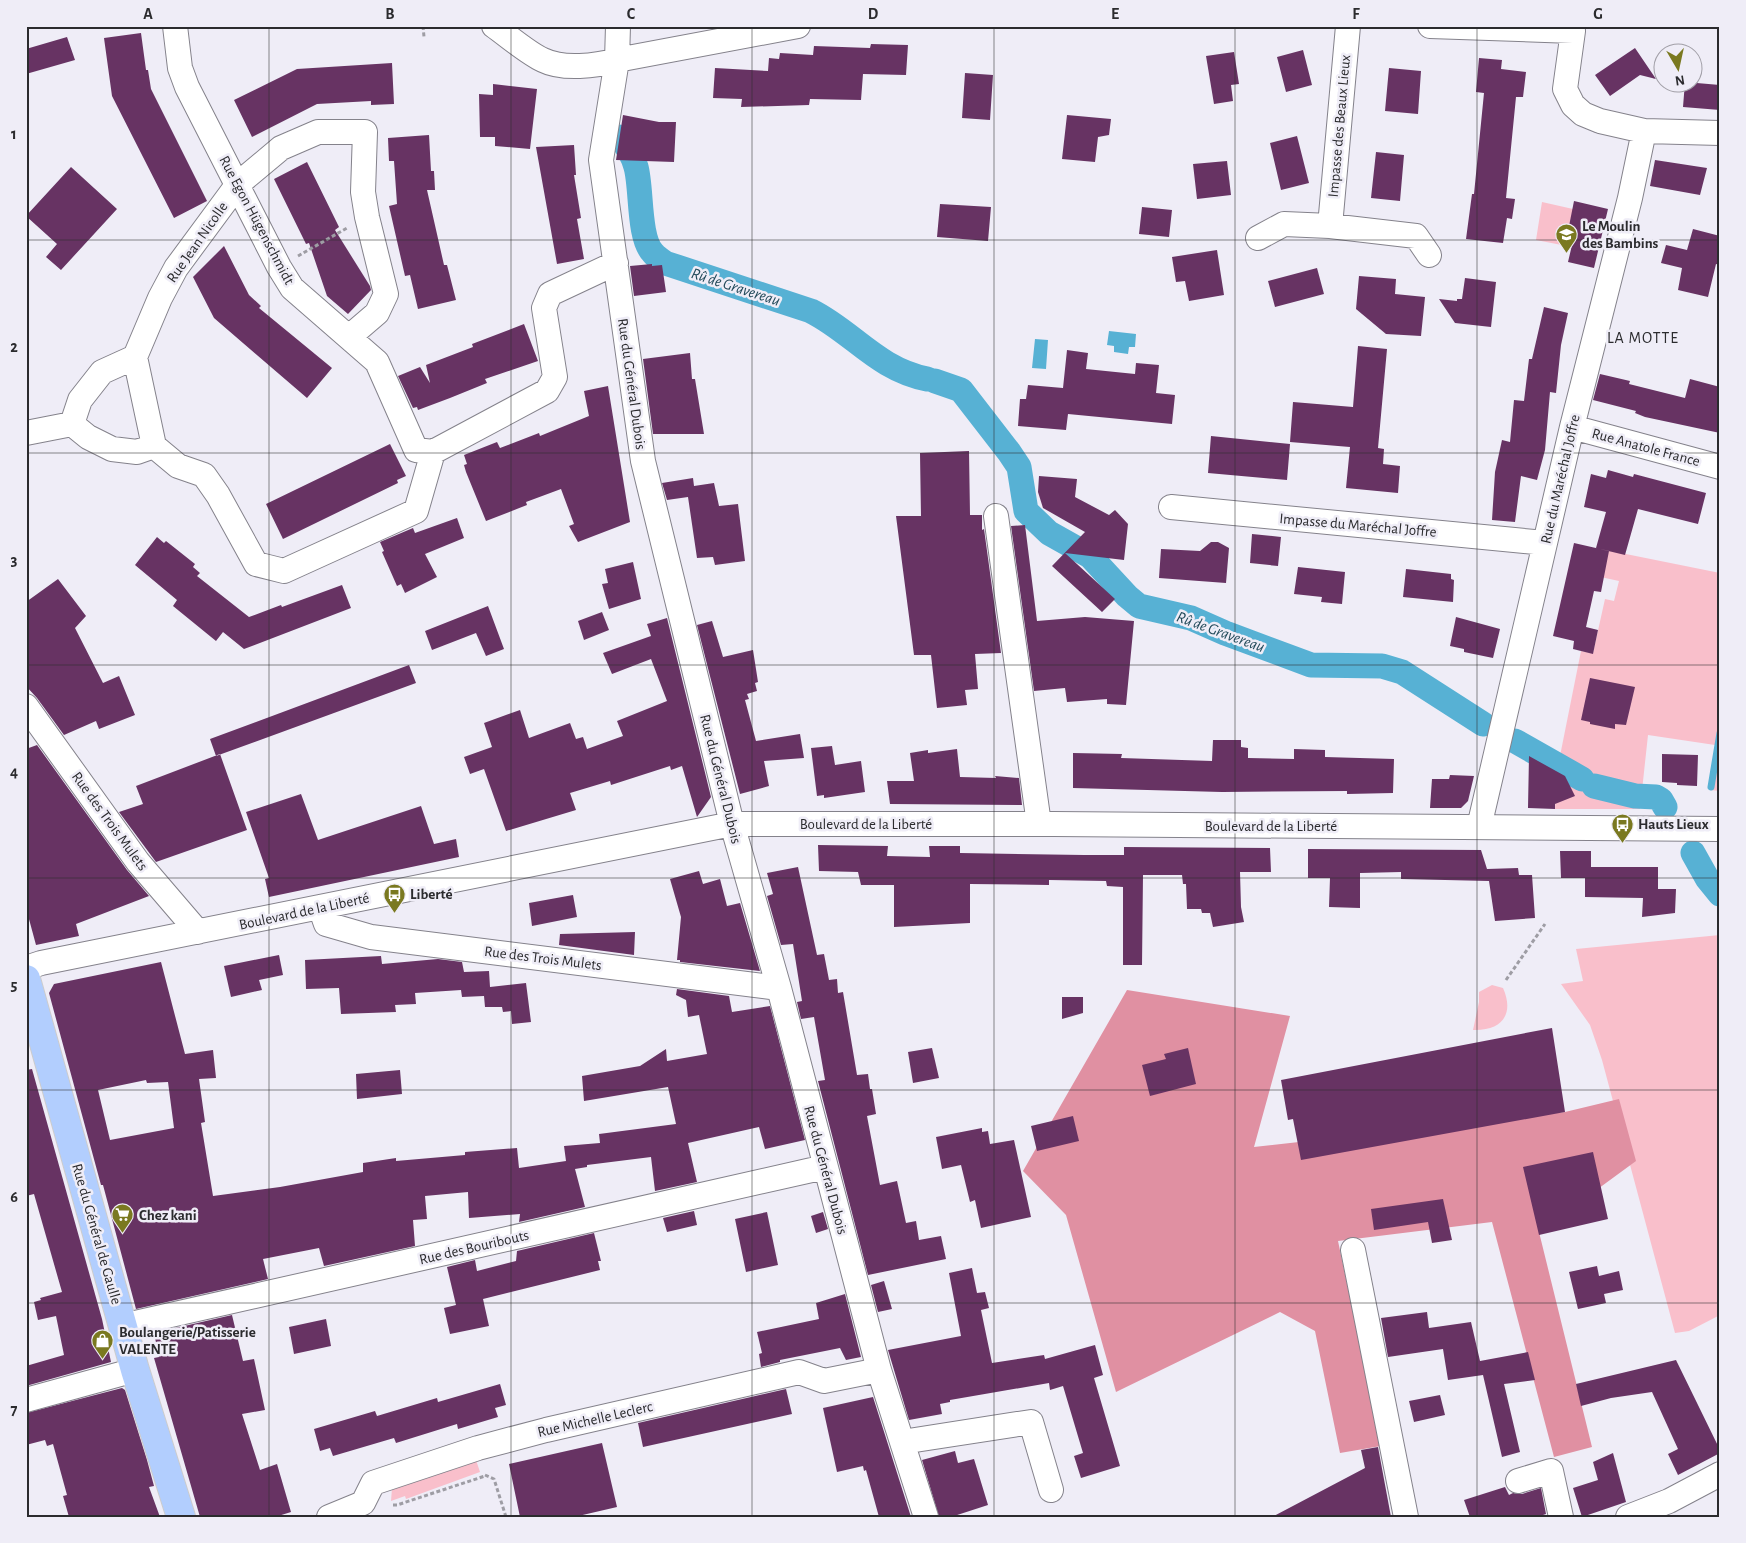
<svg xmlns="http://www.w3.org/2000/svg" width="1746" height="1543" font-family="'Alegreya Sans',sans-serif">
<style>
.green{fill:#f9bfcb}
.forest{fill:#e090a2}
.water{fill:#57b1d4}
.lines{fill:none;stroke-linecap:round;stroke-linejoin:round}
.stream{stroke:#57b1d4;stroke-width:7}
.canal{stroke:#57b1d4;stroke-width:25}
.building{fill:#673363;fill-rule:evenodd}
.minor-casing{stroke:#84828b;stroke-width:26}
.major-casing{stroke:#cccccd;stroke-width:30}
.path{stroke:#9e9da4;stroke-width:3;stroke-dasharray:4 2.5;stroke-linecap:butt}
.minor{stroke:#fff;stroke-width:24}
.major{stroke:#b2cefe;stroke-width:28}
.grid{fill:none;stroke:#2b2b2e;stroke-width:1;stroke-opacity:0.55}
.labels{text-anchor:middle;stroke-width:5;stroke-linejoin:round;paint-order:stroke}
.street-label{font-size:15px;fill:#2b2b2e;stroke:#efedf7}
.poi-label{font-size:15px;font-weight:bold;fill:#2b2b2e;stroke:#efedf7;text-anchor:start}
.water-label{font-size:16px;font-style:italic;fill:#214959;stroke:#efedf7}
.neighbourhood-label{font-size:16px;letter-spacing:1px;fill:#2b2b2e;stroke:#efedf7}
.neatline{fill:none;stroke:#2b2b2e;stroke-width:2}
.grid-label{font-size:16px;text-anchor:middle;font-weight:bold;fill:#2b2b2e}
</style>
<rect width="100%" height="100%" fill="#efedf7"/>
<!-- green -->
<path class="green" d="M1542,202L1573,209L1569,226L1576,228L1572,247L1536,240Z
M1601,549L1720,573V791L1710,790L1715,745L1648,735L1640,809H1555L1557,771L1581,651L1593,653L1605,599L1614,601L1619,581L1596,576Z
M1720,935V1315L1689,1331L1675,1333L1602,1060L1590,1025L1561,984L1583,981L1576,949Z
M1492,985L1503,988C1515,1015 1501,1031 1473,1030L1479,1002V992Z
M475,1457L480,1472L406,1499L405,1496L391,1501L392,1488Z"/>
<!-- forest -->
<path class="forest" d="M1127,990L1290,1016L1254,1147L1565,1112L1619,1099L1636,1161L1539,1232L1592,1447L1554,1457L1492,1222L1338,1241L1381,1446L1340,1453L1315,1331L1280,1312L1116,1392L1066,1215L1023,1171Z"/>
<!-- water -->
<path class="water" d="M1109,331L1136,334L1135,347H1129L1128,354L1114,352V346L1107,345Z
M1035,339L1048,340L1046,369L1032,368Z"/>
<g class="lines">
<!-- stream -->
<path class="stream" d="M1711,787L1720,733"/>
<!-- canal -->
<path class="canal" d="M619,137C627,146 633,155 636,167C642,188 638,238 653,253C656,257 661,260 665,263L811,311C853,332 877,369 927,379
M935,381L961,390L1009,452L1019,467L1026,511L1049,533L1090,556L1127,596L1139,606L1191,618L1225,633L1311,665L1382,666L1402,672L1483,724
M1515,741L1582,779
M1594,786L1635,796L1656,797L1661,800L1665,807
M1693,853L1707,878L1720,894"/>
</g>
<!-- building -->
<path class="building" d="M141,33L146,70H148L151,89L207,201L174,218L112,96L104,38Z
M67,37L75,60L26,74V49Z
M871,44L908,45L906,75L863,74L861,100L810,99L809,105L741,107L742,99L713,98L715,68L768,71L769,58L779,59L780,53L813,55L814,46L870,48Z
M1635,48L1656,79L1640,75L1610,96L1595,75Z
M1303,50L1312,85L1286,92L1277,57Z
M1234,52L1239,84L1231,85L1233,101L1214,104L1206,56Z
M1479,58L1502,60L1501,69L1526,72L1523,97H1516L1506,198L1515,199L1512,219L1507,218L1503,243L1466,239L1472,194H1474L1484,93L1476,92Z
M392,63L394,104L371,105V101L317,104L252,137L234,100L297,69Z
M1389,68L1421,71L1418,114L1385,111Z
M965,73L993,75L990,120L962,118Z
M1685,82L1720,85V110L1683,107Z
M493,84L537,89L530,149L495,146V137H480L479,94L493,95Z
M623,115L659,122H676L674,162L616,160Z
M1067,115L1111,119L1109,135L1098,137L1095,162L1062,159Z
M429,135L431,171H434L435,190H427L444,265H447L456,300L418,309L410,275L405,276L389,206L397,204L394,161H389L388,138Z
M1297,136L1309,183L1281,190L1270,143Z
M574,145L576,175H574L581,218L577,219L584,259L557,264L536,147Z
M1376,152L1404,155L1400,201L1371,198Z
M1655,160L1707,168L1700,195L1650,186Z
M1227,161L1231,195L1197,199L1193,164Z
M307,162L339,227L335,230L370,286L371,290L348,314L327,296L309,243L306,244L274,179Z
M71,167L117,209L61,270L46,257L57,244L26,216Z
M1574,201L1608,209L1594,268L1568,262L1576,228L1569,226Z
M940,204L991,207L988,241L937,237Z
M1142,207L1172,210L1169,237L1139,234Z
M1693,229L1720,236V265L1716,264L1708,297L1678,290L1682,268L1661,263L1666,245L1687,250Z
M224,246L249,295L261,306L259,308L332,368L307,398L214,318L193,277Z
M1217,250L1224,295L1189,301L1185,281L1176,282L1172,257Z
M652,264V266L662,265L666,292L634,296L630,266Z
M1317,268L1324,294L1275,307L1268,281Z
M1359,276L1396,279L1395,294L1425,297L1421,336L1386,334L1356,309Z
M1465,278L1496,282L1491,327L1455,323L1439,299L1457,301V299H1462Z
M1544,307L1568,313L1561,345L1556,393L1550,392L1545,450L1537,480L1521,476L1515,522L1492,520L1495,472L1502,440L1510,442L1514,400L1524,401L1529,359H1532Z
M524,324L538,361L485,379L487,383L450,398L418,410L417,407L413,408L398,376L420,367L430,383L426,365L473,347L472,344Z
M1358,346L1387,349L1378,448L1384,449L1383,464L1400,466L1398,493L1346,488L1350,447L1290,442L1293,402L1353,407Z
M1067,350L1088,353L1086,369L1135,374L1136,363L1159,365L1156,393L1175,395L1172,424L1068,414L1066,430L1018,426L1020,399H1026L1028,385L1063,388Z
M690,353L692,379H695L704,434H653L643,359Z
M1600,374L1630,381L1629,384L1685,398L1690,379L1720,387V433L1645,417L1635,413L1636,411L1593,400Z
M608,386L630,522L578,542L569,526L574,524L561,489L526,502L527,505L486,521L466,472L464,465L467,464L464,455L497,442L500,448L539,433L540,436L589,416L584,391Z
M1211,436L1290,444L1287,480L1208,473Z
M390,444L406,476L397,480L398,483L283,539L266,504Z
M969,451L970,515H982V530L984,529L1001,653L975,654L978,689L965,690L967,705L937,708L931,655H914L896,516H921L920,453Z
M1608,470L1633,477L1634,474L1706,493L1698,524L1638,509L1625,555L1596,548L1606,512L1584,507L1591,474L1606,478Z
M1039,476L1077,479L1075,497L1109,515L1115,510L1128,524L1124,560L1065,553L1115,599L1102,612L1052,566L1085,532L1043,508L1038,492Z
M693,478L694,486L714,483L719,506L738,504L745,561L715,565L713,557L697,558L688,497L667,500L662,483Z
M457,518L464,538L425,554L437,577L405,593L401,584L397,586L382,552L384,551L380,542L413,528L415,533Z
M1025,525L1037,621L1085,617L1134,621L1126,705L1107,704V699L1067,702L1065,688L1034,691L1011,526Z
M1252,534L1281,537L1278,566L1250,563Z
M157,537L164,543L166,541L195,564L193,567L200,573L197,576L249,617L281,605L282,607L342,585L351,608L244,649L223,632L216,641L173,606L177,600L135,565Z
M1211,542H1218L1229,548L1226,583L1159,578L1161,549L1200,551Z
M1574,543L1609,551L1601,592L1594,591L1586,627L1598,630L1593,654L1573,649L1574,641L1553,636Z
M633,562L641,599L609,609L602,584L608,583L605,569Z
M1298,567L1345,572L1342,604L1321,602L1322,597L1294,594Z
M1406,569L1451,574V579L1454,580L1453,602L1403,597Z
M58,579L86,616L75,628L103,683L119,676L135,715L99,729L96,721L64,735L37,698L26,686V602Z
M488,606L504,649L486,656L476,633L432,650L425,631Z
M602,612L609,630L584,640L578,621Z
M1456,617L1500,629L1493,658L1464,652V649L1450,646Z
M667,618L711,797L697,817L682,766L671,770L670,766L611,785L610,781L570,793L576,810L506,831L484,769L470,774L464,757L492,747L484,723L520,710L529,738L570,723L576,739L583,737L587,749L623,736L617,721L667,701L651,659L612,674L603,653L651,636L647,624Z
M712,621L723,657L753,650L758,682L755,683L757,691L747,694L749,699L745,700L756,741L800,734L804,758L764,761L769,786L740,794L697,625Z
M409,665L416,683L216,756L210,739Z
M1590,678L1635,687L1626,725L1615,724V729L1590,724V722L1581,720Z
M1213,740H1241V747L1248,748V758L1294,759V749L1325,750V757L1394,759L1393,793L1347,794V791L1222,792L1073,788V753L1122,754L1121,758L1212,761Z
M37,745L127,870L149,896L76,924L79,936L36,945L26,908V749Z
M832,746L835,765L861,761L865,792L824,798V795L817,796L811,748Z
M957,749L960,777L996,778L995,776L1019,778L1022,805L890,804L887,781H914L910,753L928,750V753Z
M220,754L247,830L156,862L119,812L143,804L136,786Z
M1662,754L1698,755L1697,786L1677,785V783L1662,782Z
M1529,756L1565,776L1575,796L1555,804V809L1528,808Z
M1450,775L1474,776L1468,801L1461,808H1430L1432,779H1449Z
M301,794L318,840L421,806L434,844L456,839L459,857L269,897L265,879L269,878L246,812Z
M818,845L888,846L887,856L930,857L929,846H960V853L1084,855H1124V847L1270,848L1271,872H1240L1241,907L1244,922L1213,927L1210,913H1202L1201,909H1187L1186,884H1183L1182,875H1143L1142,965H1123V887L1107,886L1106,881L1049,880V885L970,884V923L894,927V885H861L858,872L819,871Z
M1308,849L1481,850L1487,869L1518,868L1519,875H1532L1535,918L1495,921L1489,881L1401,879V872L1360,873V908L1329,907L1330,878H1308Z
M1560,851H1591V867H1658V889H1676L1675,913L1642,917L1643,898L1585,897V878H1561Z
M798,867L817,955L824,954L829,980L837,979L838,993L843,992L857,1075L868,1074L870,1089H872L876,1114L867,1116L880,1185L897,1181L906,1223L916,1221L919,1240L941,1236L946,1259L868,1275L818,1081L825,1080L814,1017L801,1019L797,1002L802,1001L793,944L781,945L767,896L773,894L767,873Z
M699,871L703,884L720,879L727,906L740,903L760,971L680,962V960H677L681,917L670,879Z
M573,895L577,917L532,926L529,903Z
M635,932L634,955L559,945L560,934Z
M279,955L283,975L259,980L262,990L231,997L224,966Z
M381,956L382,964L438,959L462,962L464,972L489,971L490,987L526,983L531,1022L512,1024L511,1011L503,1012L502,1007H485L484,996L462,997L461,990L415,993L416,1004L395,1005L396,1012L341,1014L339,988L306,989L305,960Z
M161,962L185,1054L213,1050L216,1078L199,1079L205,1122L201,1123L213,1196L280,1187L363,1172V1163L396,1158V1161L465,1155V1152L517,1148L519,1168L566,1161L564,1146L600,1143L599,1134L676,1124L668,1087L584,1101L582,1076L640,1066L666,1049L667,1061L707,1054L699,1015L688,1017L686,1000L676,995L677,989L729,996L732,1012L770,1006L805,1140L765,1149L759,1127L688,1143L697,1182L655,1191L651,1157L587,1165V1167L575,1169L585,1207L519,1222L520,1214L469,1218L468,1192L425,1196L427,1219L413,1220L415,1246L324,1266L319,1248L263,1259L268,1279L136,1309L103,1185H101L49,993L54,984ZM146,1080L147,1083L168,1082L174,1128L110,1140L98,1090Z
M1062,997H1083V1013L1062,1019Z
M1552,1028L1565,1112L1301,1160L1293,1119L1288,1120L1281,1080Z
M932,1048L939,1078L913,1083L908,1052Z
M1188,1048L1196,1084L1150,1096L1142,1065L1166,1059L1164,1054Z
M32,1069L102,1319L111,1362L26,1386V1366L64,1355L56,1316L38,1320L34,1302L41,1300L40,1298L62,1292L34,1194L26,1196V1070Z
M400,1070L402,1094L357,1099L356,1074Z
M1073,1116L1079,1141L1037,1151L1031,1126Z
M982,1128V1132L988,1131L990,1144L1014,1140L1031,1217L981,1228L975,1200L970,1202L961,1165L942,1169L936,1137Z
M1593,1152L1608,1219L1539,1235L1523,1167Z
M1443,1199L1452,1240L1432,1243L1428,1222L1374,1230L1371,1209Z
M694,1211L697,1225L667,1232L663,1218Z
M767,1212L778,1265L746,1272L735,1219Z
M823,1212L828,1229L816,1233L811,1216Z
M594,1233L601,1261H598L600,1270L483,1299L489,1326L450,1334L444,1308L456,1305L447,1267L475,1260L477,1271L516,1261L517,1251Z
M1597,1266L1599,1276L1619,1271L1623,1290L1604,1294L1606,1303L1578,1309L1569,1272Z
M972,1268L977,1293L985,1292L989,1308L981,1310L992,1363L1044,1355L1045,1359L1095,1345L1103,1375L1094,1378L1120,1466L1081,1478L1074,1456L1083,1453L1063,1386L1050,1390L1049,1383L950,1400V1402L940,1404L942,1414L909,1420L888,1350L961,1336L949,1273Z
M884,1281L892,1309L878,1312L871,1285Z
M845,1294L861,1357L846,1360L840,1348L780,1360V1362L761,1367L759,1354L762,1353L757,1332L819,1319L816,1303Z
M1427,1312L1429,1328L1471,1322L1480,1361L1528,1352L1535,1380L1504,1384L1520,1452L1502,1457L1483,1375L1448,1380L1443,1349L1388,1357L1381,1318Z
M232,1315L243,1361L254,1359L265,1410L242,1414L260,1470L277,1464L291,1512L275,1517H200L154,1358L159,1357L154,1333Z
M326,1319L331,1346L294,1354L289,1327Z
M1676,1360L1720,1450V1453L1678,1475L1668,1454L1678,1449L1652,1392L1611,1398L1581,1406L1576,1384Z
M500,1384L506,1405L495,1408L498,1417L458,1429L457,1424L396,1443L394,1438L333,1456L330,1448L320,1451L314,1429L375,1411L377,1416L437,1398L438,1402Z
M122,1388L125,1390L147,1460L154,1486L149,1487L160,1517H69L63,1496L67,1495L53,1444L47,1446L45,1440L26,1445V1413Z
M786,1389L792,1414L643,1447L638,1423Z
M1440,1395L1445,1415L1414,1422L1409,1401Z
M873,1397L911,1517H879L866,1470L864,1471L863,1466L837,1472L823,1408Z
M602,1443L617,1507L574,1517H520L509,1464Z
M1378,1447L1391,1517H1272L1365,1468L1361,1450Z
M955,1451L958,1463L974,1459L988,1505L951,1517H939L922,1460Z
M1613,1453L1626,1502L1582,1517L1573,1488L1598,1480L1593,1462Z
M1505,1487L1509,1495L1513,1493L1522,1494L1541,1488L1546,1514L1537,1517H1470L1464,1500Z"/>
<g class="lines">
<defs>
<path id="minor" d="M175,26L180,68L187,87L279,267L292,288L377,362L416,450L433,452
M494,26C508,36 529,54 543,60C563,70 596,66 617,60L798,26
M618,26L617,60L601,160L643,461L732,824L779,988L879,1370L926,1517
M1430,26L1573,31L1565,89L1573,105L1583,114L1600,121L1644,131L1720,133
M1330,226L1348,26
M1258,238L1284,224L1330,226L1416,236L1429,255
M135,357L160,298L176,268L238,184L281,148L318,132H365L363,192L367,217L386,294L377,313L349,337
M72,424L80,400L102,372L135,357L154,446L178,466L204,475L218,495L256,564L284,571L416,511L433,452L547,391L555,377L544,308L550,294L616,263
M72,424L88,437L112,449L137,452L154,446
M1572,427L1720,467
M26,433L72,424
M1171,507L1545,543
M996,516L1039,824
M26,706L138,862L198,932
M1479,827L1572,427L1630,198L1644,131
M320,907L326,924L371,937L779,988
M26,968L41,963L732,824H1054L1720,829
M1353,1250L1406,1517
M122,1326L825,1167
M26,1400L135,1370
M902,1442L1031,1422L1051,1490
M1518,1481L1551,1471L1561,1517
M329,1517L363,1503L373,1483L478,1448L546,1430L799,1372L824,1381L879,1370
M1628,1517L1669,1501L1720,1474"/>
<path id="major" d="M26,979L135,1370L181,1517"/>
</defs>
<!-- minor casing -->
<use href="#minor" class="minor-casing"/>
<!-- major casing -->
<use href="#major" class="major-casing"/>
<!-- path -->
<path class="path" d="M423,26L424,37
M298,256L347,228
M1506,980L1545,924
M485,1475L494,1479L506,1517
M393,1505H397L485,1476"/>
<!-- minor -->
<use href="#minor" class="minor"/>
<!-- major -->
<use href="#major" class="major"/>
</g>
<!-- grid -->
<path class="grid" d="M269,26V1517M511,26V1517M752,26V1517M994,26V1517M1235,26V1517M1477,26V1517M26,240H1720M26,453H1720M26,665H1720M26,878H1720M26,1090H1720M26,1303H1720"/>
<!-- icons -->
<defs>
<symbol id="school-pin" viewBox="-11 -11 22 30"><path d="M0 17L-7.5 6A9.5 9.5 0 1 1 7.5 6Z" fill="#7a7920" stroke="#efedf7"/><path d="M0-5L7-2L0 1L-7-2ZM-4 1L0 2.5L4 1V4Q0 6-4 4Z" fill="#fff"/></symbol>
<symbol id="bus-pin" viewBox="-11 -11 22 30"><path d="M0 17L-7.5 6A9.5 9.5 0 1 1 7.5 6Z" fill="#7a7920" stroke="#efedf7"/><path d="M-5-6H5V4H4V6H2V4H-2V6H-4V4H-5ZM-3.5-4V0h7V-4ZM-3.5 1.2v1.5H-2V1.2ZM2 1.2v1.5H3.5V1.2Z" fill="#fff"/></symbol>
<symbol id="supermarket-pin" viewBox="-11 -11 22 30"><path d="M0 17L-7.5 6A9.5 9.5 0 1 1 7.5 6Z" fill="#7a7920" stroke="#efedf7"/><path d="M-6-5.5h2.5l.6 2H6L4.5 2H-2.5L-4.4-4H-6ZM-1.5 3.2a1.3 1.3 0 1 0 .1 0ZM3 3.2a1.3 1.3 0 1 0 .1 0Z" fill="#fff"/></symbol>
<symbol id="shop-pin" viewBox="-11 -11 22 30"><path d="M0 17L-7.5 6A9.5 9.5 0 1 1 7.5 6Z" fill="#7a7920" stroke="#efedf7"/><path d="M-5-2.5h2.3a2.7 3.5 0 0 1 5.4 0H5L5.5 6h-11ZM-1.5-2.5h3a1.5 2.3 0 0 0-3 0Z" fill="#fff"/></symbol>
</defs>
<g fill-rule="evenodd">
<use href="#school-pin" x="1554" y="222" width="25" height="34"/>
<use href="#bus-pin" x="1610" y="812" width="25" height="34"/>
<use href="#bus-pin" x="382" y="882" width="25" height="34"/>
<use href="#supermarket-pin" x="110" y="1202" width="25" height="34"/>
<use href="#shop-pin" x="90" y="1328" width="25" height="34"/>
</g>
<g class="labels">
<!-- street labels -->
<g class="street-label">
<text transform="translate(1339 126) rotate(-85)" y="5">Impasse des Beaux Lieux</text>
<text transform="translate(257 220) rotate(62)" y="5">Rue Egon Hügenschmidt</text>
<text transform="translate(197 242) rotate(-55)" y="5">Rue Jean Nicolle</text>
<text transform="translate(632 384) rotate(82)" y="5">Rue du Général Dubois</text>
<text transform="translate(1646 447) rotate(15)" y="5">Rue Anatole France</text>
<text transform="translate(1560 479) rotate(-77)" y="5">Rue du Maréchal Joffre</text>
<text transform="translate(1358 525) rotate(5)" y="5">Impasse du Maréchal Joffre</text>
<text transform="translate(721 779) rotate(76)" y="5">Rue du Général Dubois</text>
<text transform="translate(110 821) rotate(54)" y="5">Rue des Trois Mulets</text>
<text x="866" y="829">Boulevard de la Liberté</text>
<text x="1271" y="831">Boulevard de la Liberté</text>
<text transform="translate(304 911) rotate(-12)" y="5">Boulevard de la Liberté</text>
<text transform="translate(543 958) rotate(7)" y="5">Rue des Trois Mulets</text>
<text transform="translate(826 1170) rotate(75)" y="5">Rue du Général Dubois</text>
<text transform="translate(97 1234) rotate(74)" y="5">Rue du Général de Gaulle</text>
<text transform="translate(474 1247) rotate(-13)" y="5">Rue des Bouribouts</text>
<text transform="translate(595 1419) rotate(-13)" y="5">Rue Michelle Leclerc</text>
</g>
<!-- poi labels -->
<g class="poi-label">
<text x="1582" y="231">Le Moulin<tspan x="1582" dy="17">des Bambins</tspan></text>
<text x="1638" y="829">Hauts Lieux</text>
<text x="410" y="899">Liberté</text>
<text x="139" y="1220">Chez kani</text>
<text x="119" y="1337">Boulangerie/Patisserie<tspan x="119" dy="17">VALENTE</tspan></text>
</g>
<!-- water labels -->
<g class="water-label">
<text transform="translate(736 286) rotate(18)" y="6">Rû de Gravereau</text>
<text transform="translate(1221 631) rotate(20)" y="6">Rû de Gravereau</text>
</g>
<!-- neighbourhood labels -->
<g class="neighbourhood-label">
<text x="1643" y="343">LA MOTTE</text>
</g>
</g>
<!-- border -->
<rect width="1746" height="1543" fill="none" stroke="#efedf7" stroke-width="55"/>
<!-- north arrow -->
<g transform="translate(1678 68) rotate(171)"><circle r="24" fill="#efedf7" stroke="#a19fa7"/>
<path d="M0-4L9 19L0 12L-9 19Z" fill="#7a7920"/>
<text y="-8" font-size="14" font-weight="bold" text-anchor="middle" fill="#2b2b2e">N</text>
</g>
<rect x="28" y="28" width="1690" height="1488" class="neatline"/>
<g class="grid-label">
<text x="148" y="19">A</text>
<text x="390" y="19">B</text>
<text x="631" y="19">C</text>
<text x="873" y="19">D</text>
<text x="1115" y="19">E</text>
<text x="1356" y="19">F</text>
<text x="1598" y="19">G</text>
<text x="14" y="139">1</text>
<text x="14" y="352">2</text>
<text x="14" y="565">3</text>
<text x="14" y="777">4</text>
<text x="14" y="990">5</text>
<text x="14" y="1202">6</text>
<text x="14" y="1415">7</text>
</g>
</svg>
